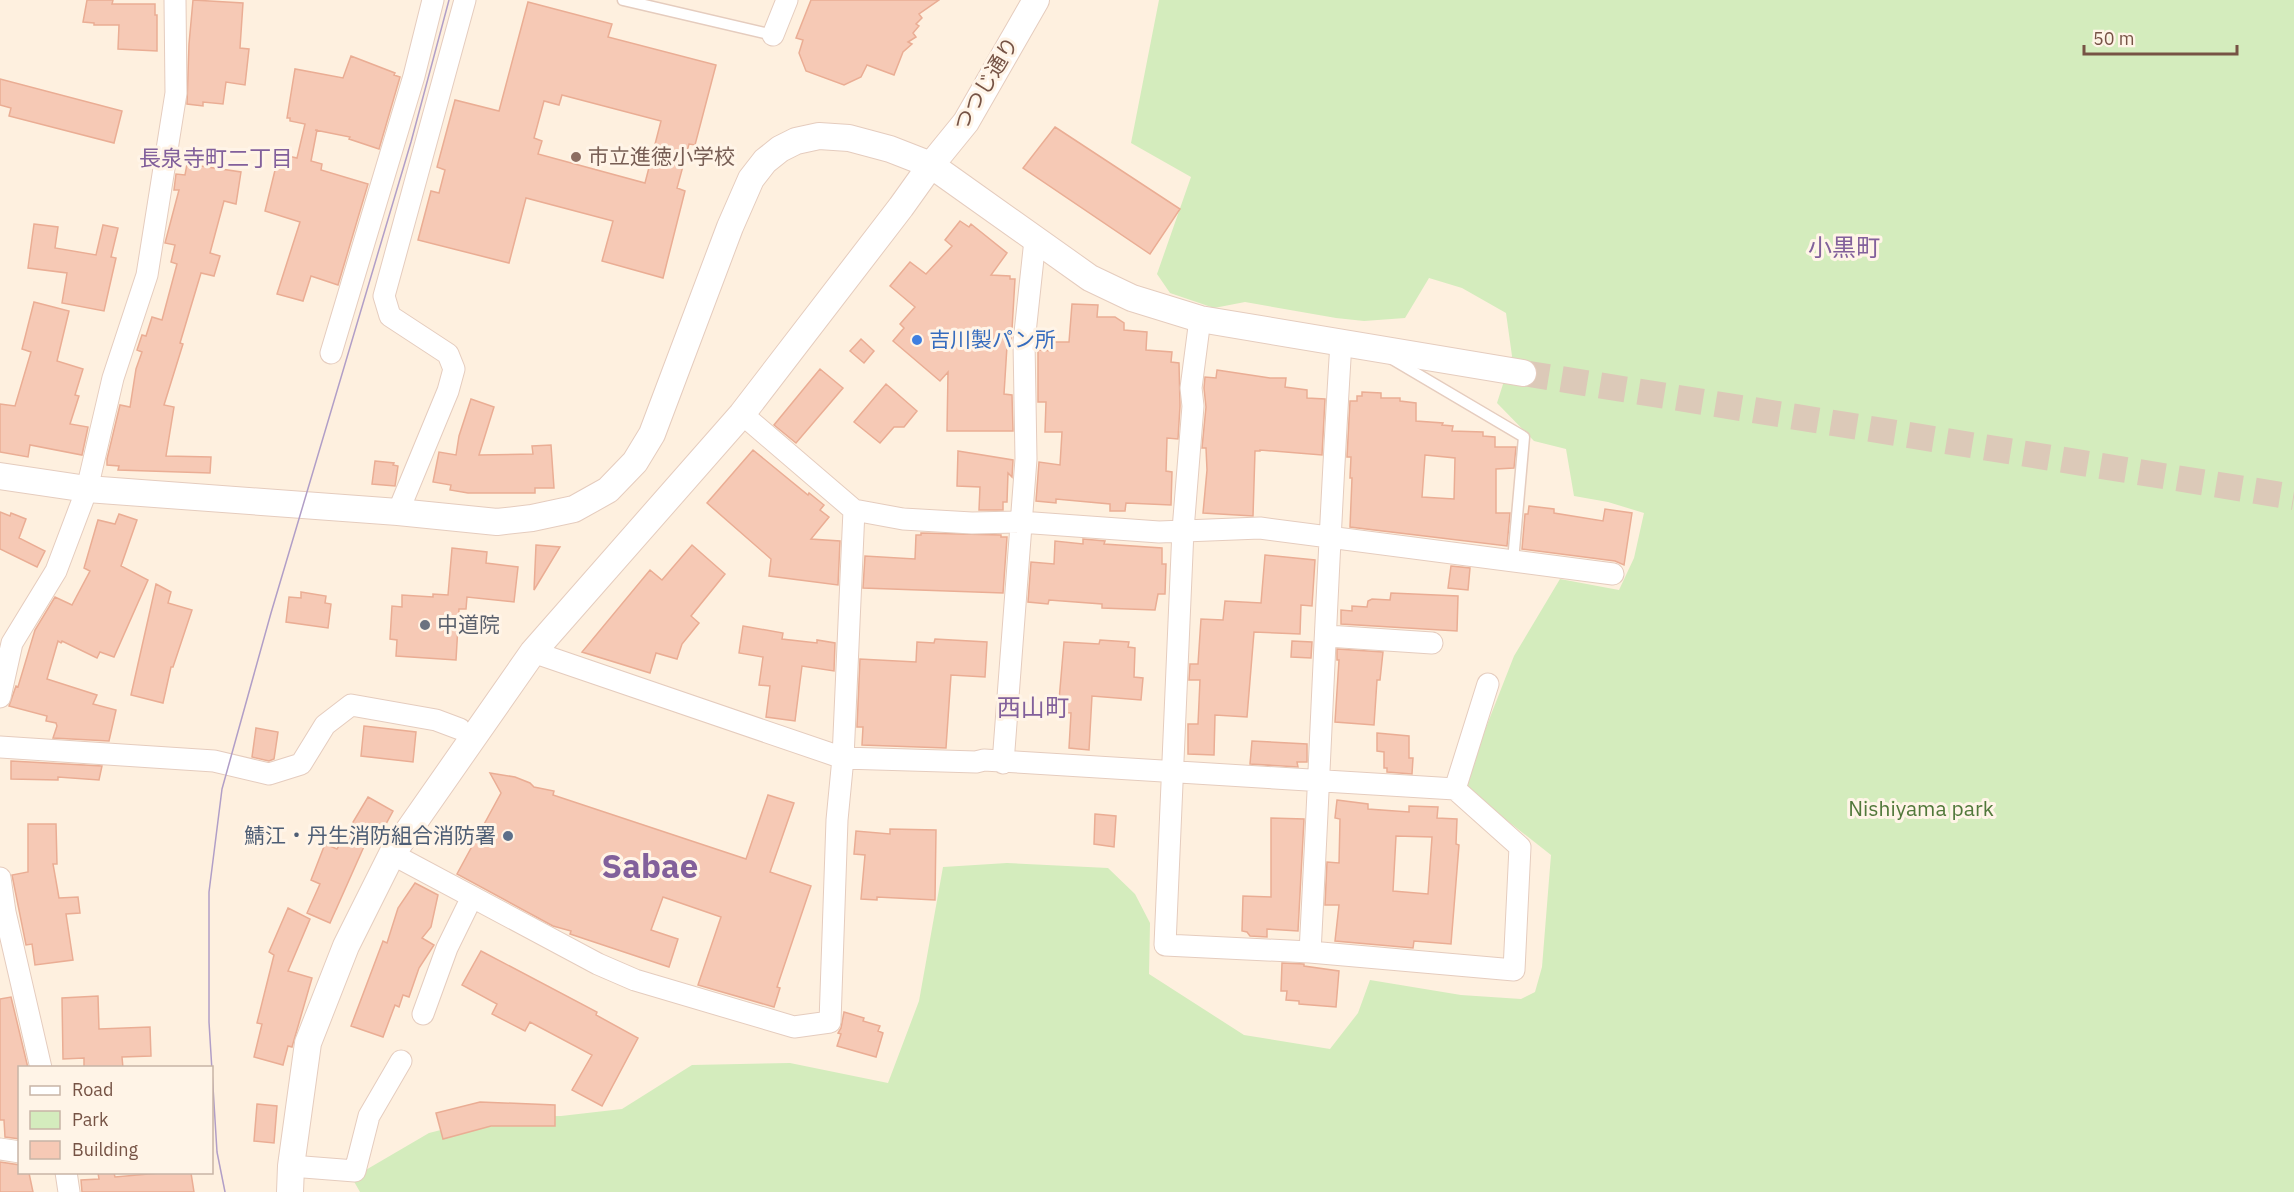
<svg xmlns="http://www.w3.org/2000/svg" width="2294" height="1192" font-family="'IBM Plex Sans','Noto Sans JP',sans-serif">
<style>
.green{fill:#d4ecbd}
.building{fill:#f6c9b5;stroke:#eaad94;stroke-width:1.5;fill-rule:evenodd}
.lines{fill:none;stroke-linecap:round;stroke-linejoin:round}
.tertiary-tunnel{stroke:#dcc9b8;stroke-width:26;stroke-dasharray:26 13;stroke-linecap:butt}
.service-casing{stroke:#e5ccbe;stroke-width:13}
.minor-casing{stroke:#e5ccbe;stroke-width:23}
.tertiary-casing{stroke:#e5ccbe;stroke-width:28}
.service{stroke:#fff;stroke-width:10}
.minor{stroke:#fff;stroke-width:21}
.tertiary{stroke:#fff;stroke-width:26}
.tram{stroke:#b19ec7;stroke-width:1.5}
.education-dot{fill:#8d6e63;stroke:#fff4e7;stroke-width:2}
.shop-dot{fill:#3f7fe0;stroke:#fff4e7;stroke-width:2}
.worship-dot{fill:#6b7280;stroke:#fff4e7;stroke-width:2}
.service-dot{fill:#5c6f8a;stroke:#fff4e7;stroke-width:2}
.labels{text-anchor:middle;stroke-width:6;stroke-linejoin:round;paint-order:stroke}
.street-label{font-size:21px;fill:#765345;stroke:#fff4e7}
.education-label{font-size:21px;fill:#785e54;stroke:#fff4e7;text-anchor:start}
.shop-label{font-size:21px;fill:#366cbe;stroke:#fff4e7;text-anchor:start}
.worship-label{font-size:21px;fill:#5b616d;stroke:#fff4e7;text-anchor:start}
.park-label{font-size:21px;fill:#51783a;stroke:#fff4e7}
.service-label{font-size:21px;fill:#4e5e75;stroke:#fff4e7;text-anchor:end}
.neighbourhood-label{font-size:22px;fill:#82609b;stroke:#fff4e7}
.quarter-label{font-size:24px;fill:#82609b;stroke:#fff4e7}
.town-label{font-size:33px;font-weight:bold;fill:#82609b;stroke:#fff4e7}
</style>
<rect width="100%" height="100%" fill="#fef0df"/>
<!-- green -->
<path class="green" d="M1159,0H2294V1192H360L352,1178L429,1133L492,1117L561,1116L622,1109L692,1065L790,1063L888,1083L919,1001L943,867L1007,863L1108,868L1135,894L1150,923L1149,974L1244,1035L1330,1049L1358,1013L1370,980L1461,995L1521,999L1535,992L1542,967L1551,855L1463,786L1514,656L1560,579L1619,590L1634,558L1644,513L1608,502L1574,496L1566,449L1534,441L1497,403L1512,356L1506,313L1462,288L1429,278L1405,318L1364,321L1336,318L1245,302L1214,308L1170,293L1157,274L1191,177L1131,143Z"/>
<!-- building -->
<path class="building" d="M87,0H113L112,4H155V15H157V51L118,49L119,25H94V23L83,22Z
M193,0L243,3L240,48L249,49L245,85L226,82L223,104L203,102V106L187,104L189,44Z
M811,0H939L919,14L922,18L916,24L919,26L913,33L916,37L908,42L912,44L903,52L894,75L867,65L861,77L844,85L806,71L799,53L803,40L796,38Z
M528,2L612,24L608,37L716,65L695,145L689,144L677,188L685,191L663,278L602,261L613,221L526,198L509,263L418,240L431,191L439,193L445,170L437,167L455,100L499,111ZM562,95L661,121L645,183L538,154L542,141L534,138L544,101L559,105Z
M351,56L395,73L394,75L400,77L379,149L349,139L350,137L315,130H317L311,161L322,164L321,170L368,184L338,285L311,276L303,301L277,294L300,222L265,211L279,154L297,158L305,124L290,121V118H287L295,69L343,78Z
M0,79L122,111L114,143L9,116L11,108L0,105Z
M1055,127L1180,209L1150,254L1023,168Z
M187,164L241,172L236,204L224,201L210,253L220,256L214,276L201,273L180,343L183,344L164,405L174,407L166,456L211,457L210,473L118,470L119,466L107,465V459L120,405L130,407L136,369L142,352L137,350L142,335L146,336L152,317L162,320L177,264L171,262L175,245L165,243L179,190H174L176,174L185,175Z
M960,221L969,227L971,224L1007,253L991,275L1010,276V279H1015L1011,346H1007L1004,394L1012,395L1013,431H947L948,372L940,381L893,341L904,328L900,324L915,307L890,286L910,262L926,274L952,246L945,240Z
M34,224L58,227L55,248L96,255L103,225L118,228L111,257L116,258L104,311L62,303L67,273L28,268Z
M34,302L69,311L57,361L83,369L75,395L79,396L70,424L88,427L82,455L30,445L28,457L0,452V404L15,406L31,352L22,349Z
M1072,304L1098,305L1097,317H1115L1124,323V330L1147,332L1146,350L1172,352L1171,362L1179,363L1180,406L1178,439L1167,438L1166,471L1172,472L1171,505L1126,503L1125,511H1110V504L1056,499V503L1036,501L1039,462L1060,465L1062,432H1045L1046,402H1038V350L1053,351L1054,342H1069Z
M861,339L874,351L864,363L850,351Z
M820,369L843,388L796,443L774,425Z
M1217,370L1270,378H1286L1285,387L1307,390V398L1325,399L1322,455L1260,450V451H1255L1253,516L1203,513L1207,470L1206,448H1202L1206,407L1204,388L1205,377L1216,378Z
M886,384L917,411L904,427H894L880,443L854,422Z
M1362,392L1381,393V398H1400V401L1416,403V421L1443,423L1442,425L1453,426L1452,431L1483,432V436L1495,437V447H1516L1514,468L1496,469V513H1510L1507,546L1350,527L1352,478H1350L1351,457H1347L1350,401H1357V396H1362ZM1425,455L1455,458L1454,499L1422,497Z
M471,399L494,407L479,455L533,454L532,446L551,445L554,488H535V493H468L450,490L451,485L433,482L439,452L456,455L459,436Z
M753,450L808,495L809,493L824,505L820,510L829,517L811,539L840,541L838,585L769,576L771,559L707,503Z
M958,451L1013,460L1012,477L1008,473L1007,502H1003V510H979L980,487L957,486Z
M375,461L394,463L393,465L398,466L395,486L372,484Z
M1529,506L1554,509V513L1603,521L1605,509L1632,513L1624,565L1615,561L1522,549L1525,514H1528Z
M0,512L10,516L11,513L26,519L19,538L45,551L37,567L0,549Z
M119,514L137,520L121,566L148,580L114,657L100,652L97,658L62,641L61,643L58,641L47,679L97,695L93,704L116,710L109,741L53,738L57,726L56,723L46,721L47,716L9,706L16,686L18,687L35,630L55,597L72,605L90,571L84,568L98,520L115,524Z
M921,533L1001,535V537H1007L1003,593L863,588L865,556L915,559L916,535H921Z
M1083,539L1105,541L1104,544L1162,548V564H1166L1165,594H1158L1155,610L1102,608V604L1049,600L1048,604L1028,602L1031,562L1054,564L1055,541L1083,544Z
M536,545L560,547L534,590Z
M692,545L725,574L691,616L699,623L682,644L677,659L656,653L650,673L582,652L650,570L662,580Z
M452,548L487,552L486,563L518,567L514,602L467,597L466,609H459L456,660L396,656L397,640L390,639L392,606L402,607V595L433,597V594L448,595Z
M1265,555L1315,560L1312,606L1301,605L1300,634L1254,632L1247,717L1215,715L1214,755L1188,754V724H1198L1200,680H1189L1190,664H1198L1201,619L1223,620L1225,601L1261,603Z
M1451,566L1470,568L1468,590L1448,588Z
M156,584L171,592L168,603L192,610L173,667H171L163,703L131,695Z
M301,592L326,596L325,603L331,604L328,628L286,622L289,597L301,598Z
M1391,593L1458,596L1457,631L1341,624V610L1352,611V606L1367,607L1368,601L1372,599L1390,600Z
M743,626L783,633L782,639L817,643V640L835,643L834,671L802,666L795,721L766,717L770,686L759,685L763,657L739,653Z
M935,639L987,642L985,677L951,675L946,748L862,745L863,727H857L860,659L916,662L917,642L934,643Z
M1100,640L1129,642L1128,647L1135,648L1134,677L1143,678L1141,700L1092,696L1089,750L1069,748L1071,713L1058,712L1064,642L1099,644Z
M1292,641L1312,642L1311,658L1291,657Z
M1337,649L1383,652L1380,680H1377L1374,725L1335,722L1339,660H1337Z
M364,726L416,732L413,762L361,756Z
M256,728L278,732L274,759L269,761L252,757Z
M1377,733L1409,736V758H1413L1412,774L1387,772V768H1384V752L1377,751Z
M1252,741L1307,744V762H1297L1298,767L1250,764Z
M11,761L102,766L99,780L58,777V780L11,779Z
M490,773L515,777L530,783L534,787L554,791L553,795L746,859L768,795L794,803L770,872L811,886L777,987L780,988L774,1007L698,985L721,917L663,897L651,930L678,939L669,967L570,934L571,931L553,926L457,874L501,793Z
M368,797L393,811L374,846L366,842L330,923L307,913L320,884L311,880L325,844L337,849Z
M1337,800L1368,804V809L1409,812V806L1438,807L1437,818L1457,819L1456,844L1459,845L1451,944L1414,941L1413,948L1335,941L1339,905H1325L1327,862L1339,863L1340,819L1335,818ZM1396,836L1432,837L1428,894L1393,891Z
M1095,814L1116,816L1114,847L1094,844Z
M1271,818L1304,819L1298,931L1267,929V937L1250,936L1247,932L1242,931L1243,896L1271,897Z
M28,824H56L57,864H53L59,898L78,897L80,913L66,914L73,960L35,965L32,944L26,945L12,875L28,872Z
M890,829L936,830L935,900L877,897V900L861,899L865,855L854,854L856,831L890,834Z
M415,883L438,895L431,927L422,938L434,945L419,968L409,997L403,995L399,1007L395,1005L383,1037L351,1026L383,941L387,943L398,908Z
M288,908L310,919L288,971L312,978L292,1047L288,1046L283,1065L254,1057L262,1024L257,1023L274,955L269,952Z
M481,951L597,1012L596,1015L638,1038L602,1106L572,1090L592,1055L530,1022L525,1031L492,1014L497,1004L462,985Z
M1282,963L1304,964V966L1339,971L1336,1007L1299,1004V1001L1286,1000L1287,991H1281Z
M98,996L99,1029L150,1027L151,1056L122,1057L123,1068H84V1058L63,1059L62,998Z
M11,997L28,1068H20V1139L5,1137L4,1120H0V999Z
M844,1012L864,1018L863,1021L880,1026L878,1031L883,1033L876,1057L837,1046L841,1034L838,1033L841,1028Z
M480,1102L555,1105V1126H491L443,1139L436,1113Z
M257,1104L277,1106L274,1143L254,1141Z
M0,1162L20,1165V1173H29L33,1192H0Z
M98,1173H114L115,1177L160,1173H191L194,1192H82L81,1180L99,1179Z"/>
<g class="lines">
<!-- tertiary-tunnel -->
<path class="tertiary-tunnel" d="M1523,373L2294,497"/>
<defs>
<path id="service" d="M623,0L773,35
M1392,359L1524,437L1513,561"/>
<path id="minor" d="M773,35L787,0
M1200,319L1191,388L1193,406L1183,530L1165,945L1310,952L1514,970L1520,847L1455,789L1488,684
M331,353L414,76L433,0
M742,414L854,510L903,519L972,523L1020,522L1159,532L1260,528L1613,574
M398,512L448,391L454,369L448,354L390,316L384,296L465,0
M1327,636L1432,643
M533,652L843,758L976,762L984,760L1455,789
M0,697L12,643L56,571L87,489L113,378L147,275L176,93L175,0
M0,747L214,761L269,774L301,764L325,725L351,705L436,720L460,729
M1003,763L1026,459L1024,342L1035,240
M392,854L598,964L635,980L794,1027L830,1022L837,820L843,758L854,510
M0,878L5,912L41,1068
M1310,952C1321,749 1328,546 1341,343
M423,1014L447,948L472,897
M0,1149L20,1152
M291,1166L355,1171L369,1116L401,1061
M66,1172L69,1192"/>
<path id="tertiary" d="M0,476L87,489L398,512L497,522L532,518L574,509L608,490L635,462L652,434L730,227L751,179L765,161L780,149L796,141L819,136L849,138L890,149L931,165L1090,278L1132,298L1200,319L1523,373
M290,1192L291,1166L308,1043L346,946L392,854L533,652L742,414L901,207L931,165L966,122L1036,0"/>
</defs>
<!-- service casing -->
<use href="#service" class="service-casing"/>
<!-- minor casing -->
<use href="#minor" class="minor-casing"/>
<!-- tertiary casing -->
<use href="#tertiary" class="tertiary-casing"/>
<!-- service -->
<use href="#service" class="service"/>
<!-- minor -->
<use href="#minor" class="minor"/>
<!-- tertiary -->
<use href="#tertiary" class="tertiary"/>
<!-- tram -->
<path class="tram" d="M225,1192L217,1152L209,1022V892L222,789L271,613L411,142L449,0"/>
</g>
<!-- markers -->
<circle class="education-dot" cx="576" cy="157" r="6"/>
<circle class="shop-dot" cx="917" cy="340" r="6"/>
<circle class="worship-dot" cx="425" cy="625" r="6"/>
<circle class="service-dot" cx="508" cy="836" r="6"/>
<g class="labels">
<!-- street labels -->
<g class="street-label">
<text transform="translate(986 84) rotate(-59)" y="7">つつじ通り</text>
</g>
<!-- education labels -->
<g class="education-label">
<text x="588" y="164">市立進徳小学校</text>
</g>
<!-- shop labels -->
<g class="shop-label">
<text x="929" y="347">吉川製パン所</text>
</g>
<!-- worship labels -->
<g class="worship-label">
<text x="437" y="632">中道院</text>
</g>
<!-- park labels -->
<g class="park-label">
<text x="1921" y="816">Nishiyama park</text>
</g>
<!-- service labels -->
<g class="service-label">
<text x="496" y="843">鯖江・丹生消防組合消防署</text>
</g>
<!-- neighbourhood labels -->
<g class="neighbourhood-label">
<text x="216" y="166">長泉寺町二丁目</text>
</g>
<!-- quarter labels -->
<g class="quarter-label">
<text x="1844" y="256">小黒町</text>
<text x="1033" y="716">西山町</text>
</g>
<!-- town labels -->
<g class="town-label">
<text x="650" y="878">Sabae</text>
</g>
</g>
<!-- legend -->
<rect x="18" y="1066" width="195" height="108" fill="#fff4e7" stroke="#c8b4a6" stroke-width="1.5"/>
<rect x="30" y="1086" width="30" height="9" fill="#ffffff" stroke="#c8b4a6" stroke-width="1.5"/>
<text x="72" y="1096" font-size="18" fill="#765345">Road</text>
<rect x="30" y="1111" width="30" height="18" fill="#d4ecbd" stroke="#c8b4a6" stroke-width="1.5"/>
<text x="72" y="1126" font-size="18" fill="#765345">Park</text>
<rect x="30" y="1141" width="30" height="18" fill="#f6c9b5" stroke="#c8b4a6" stroke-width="1.5"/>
<text x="72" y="1156" font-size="18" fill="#765345">Building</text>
<!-- scale -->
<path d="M2084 45v9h153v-9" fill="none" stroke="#765345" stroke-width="3"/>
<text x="2093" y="45" font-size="18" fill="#765345" stroke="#fff4e7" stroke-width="4.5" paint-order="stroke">50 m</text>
</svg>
